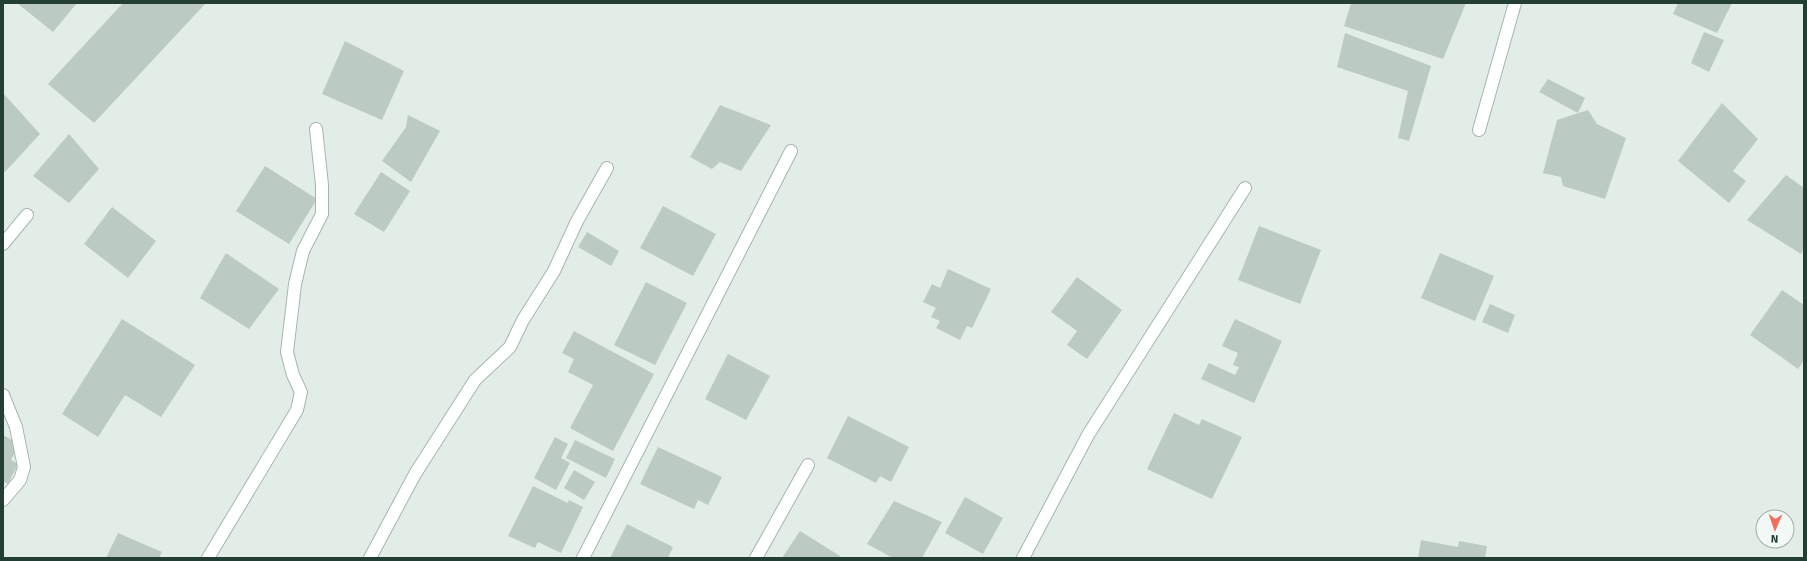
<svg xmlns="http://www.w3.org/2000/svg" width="1807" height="561" font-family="Signika,sans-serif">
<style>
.building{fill:#bbcac3}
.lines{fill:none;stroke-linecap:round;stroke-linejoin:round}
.street-casing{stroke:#a6b5ad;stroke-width:14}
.street{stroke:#fff;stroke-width:12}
</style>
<rect width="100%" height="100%" fill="#e3ede7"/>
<!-- building -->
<path class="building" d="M17,3H77L53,32Z
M123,3H206L94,123L48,84Z
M1351,3H1466L1443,59L1344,26Z
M1678,3H1732L1717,33L1673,14Z
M1704,32L1724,40L1709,72L1691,63Z
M1345,33L1431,66L1409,141L1398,138L1408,91L1337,67Z
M345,41L404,71L382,120L322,94Z
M1548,79L1585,98L1578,113L1539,92Z
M3,93L40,134L5,172L3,170Z
M1722,103L1758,139L1733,171L1746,181L1729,203L1678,161Z
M720,105L771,125L741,171L720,162L712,169L690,157Z
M1588,110L1597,124L1626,138L1605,199L1563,186L1561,177L1543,173L1557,120Z
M408,115L440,131L411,182L382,161L406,127Z
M69,134L99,169L69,203L33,176Z
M265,166L317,199L289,244L236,211Z
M381,172L410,191L384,232L354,214Z
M1786,175L1804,188V249L1801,254L1747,220Z
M663,206L716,234L693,276L640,248Z
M112,207L156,241L128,278L84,244Z
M1259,226L1321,250L1300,304L1238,280Z
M587,232L619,251L611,266L578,247Z
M226,253L279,289L249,329L200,298Z
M1440,253L1494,276L1475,321L1421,298Z
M948,269L991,289L972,328L967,326L960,340L936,328L940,321L931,317L936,308L923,302L932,284L940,288Z
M1077,277L1122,310L1087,359L1067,345L1077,331L1051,312Z
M646,282L687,303L655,365L614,345Z
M1782,290L1804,305V360L1798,369L1750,335Z
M1490,304L1515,315L1508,333L1482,322Z
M122,319L195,365L161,417L125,395L98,437L62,414Z
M1235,319L1282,341L1254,403L1201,379L1209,363L1235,375L1239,367L1233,365L1238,353L1222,346Z
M574,331L654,374L613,451L570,428L593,385L568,372L574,359L562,353Z
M728,354L770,376L746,420L705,399Z
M1174,413L1199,425L1202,419L1242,437L1212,499L1147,469Z
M848,416L909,447L891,482L880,476L876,483L827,458Z
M3,435L19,444L11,460L18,464L8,484L3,481Z
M555,437L568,444L561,458L570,463L556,490L534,478Z
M575,440L615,459L606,478L566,458Z
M658,447L722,477L708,505L698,500L694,509L640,484Z
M574,470L595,482L584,500L564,488Z
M533,486L568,503L569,500L583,507L561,553L538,542L535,548L508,536Z
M965,497L1003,518L983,554L945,533Z
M894,501L942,522L922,558H893L867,544Z
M627,524L673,547L668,558H610Z
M800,531L840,556L839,558H782Z
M118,533L162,552L159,558H106Z
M1421,540L1458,547L1459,541L1487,546L1485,558H1418Z"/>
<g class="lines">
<defs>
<path id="street" d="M1479,130L1515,3
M3,244L27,215
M3,395L16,427L24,467L20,480L3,500
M208,558L297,410L301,392L293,375L287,352L295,284L303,251L322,214V185L316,129
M370,558L415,474L475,380L510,347L523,320L554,271L577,221L607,168
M583,558L791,151
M756,558L808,465
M1023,558L1088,435L1245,188"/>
</defs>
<!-- street casing -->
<use href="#street" class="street-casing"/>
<!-- street -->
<use href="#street" class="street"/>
</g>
<!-- border -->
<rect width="1807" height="561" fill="none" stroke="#233e33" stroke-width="8"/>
<!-- north arrow -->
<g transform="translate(1775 529) rotate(182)"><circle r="19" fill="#f3f9f6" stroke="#a0aea8"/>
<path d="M0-3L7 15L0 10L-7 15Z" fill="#f16f5d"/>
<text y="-6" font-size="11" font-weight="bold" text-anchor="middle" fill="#233e33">N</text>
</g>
</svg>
